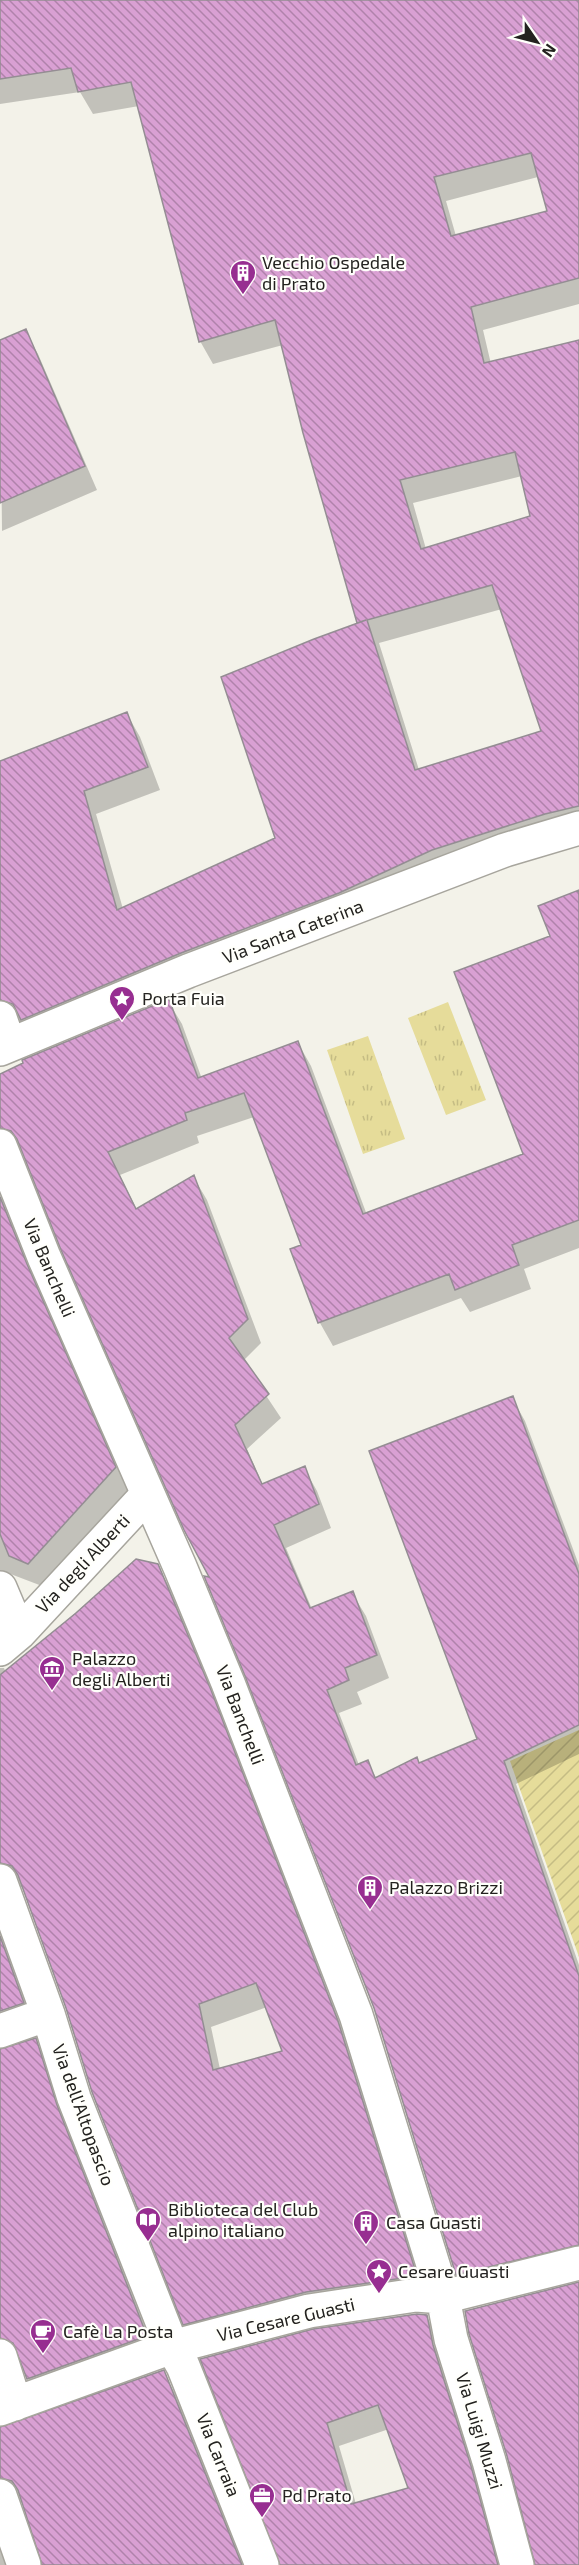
<svg xmlns="http://www.w3.org/2000/svg" width="579" height="2565" font-family="'Exo 2',sans-serif">
<style>
.grass{fill:url(#grass-tufts)}
.garden{fill:url(#garden-furrows)}
.shadow{fill:#0003;fill-rule:evenodd}
.building{fill:url(#building-back-hatch);stroke:#948d93;stroke-width:1.5;fill-rule:evenodd}
.lines{fill:none;stroke-linecap:round;stroke-linejoin:round}
.minor-casing{stroke:#a7a59d;stroke-width:36}
.minor{stroke:#fff;stroke-width:33}
.labels{text-anchor:middle;stroke-width:4.5;stroke-linejoin:round;paint-order:stroke}
.poi-label{font-size:18px;fill:#23221f;stroke:#fffffb;text-anchor:start}
.street-label{font-size:18px;fill:#23221f;stroke:#fffffb}
</style>
<defs>
<pattern id="grass-tufts" width="24" height="20" patternUnits="userSpaceOnUse" patternTransform="scale(1.5)"><rect width="24" height="20" fill="#e6dc9a"/><path d="M3 7l-1-3M5 7V3M7 7l1-3M15 17l-1-3M17 17v-4M19 17l1-3" fill="none" stroke="#c5bc84"/></pattern>
<pattern id="garden-furrows" width="10" height="10" patternUnits="userSpaceOnUse" patternTransform="scale(1.5)"><rect width="10" height="10" fill="#e6dc9a"/><path d="M-1 1l2-2M0 10L10 0M9 11l2-2" fill="none" stroke="#c5bc84"/></pattern>
<pattern id="building-back-hatch" width="6" height="6" patternUnits="userSpaceOnUse" patternTransform="scale(1.5)"><rect width="6" height="6" fill="#d9a0d3"/><path d="M-1 5l2 2M0 0l6 6M5-1l2 2" fill="none" stroke="#b082ab"/></pattern>
</defs>
<rect width="100%" height="100%" fill="#f3f2e9"/>
<!-- grass -->
<path class="grass" d="M448,1002L486,1100L446,1115L408,1018Z
M368,1036L405,1139L363,1154L327,1050Z"/>
<!-- garden -->
<path class="garden" d="M579,1730V1957L510,1761Z"/>
<!-- shadow -->
<path class="shadow" d="M0,0H579V304L483,330L491,364L579,341V832L35,1043L14,1023L0,998V763L127,714L140,737L160,790L96,814L123,909L277,838L359,624L283,345L213,364L200,341L139,106L93,114L80,92L0,104ZM538,177L549,212L456,236L446,201ZM522,476L532,517L426,549L413,503ZM502,609L543,732L419,770L379,643Z
M25,331L38,354L97,490L2,531L0,341Z
M168,1001L182,1024L202,1079L298,1043L311,1066L367,1215L525,1155L579,1084V1248L524,1269L531,1289L470,1312L461,1298L333,1346L320,1323L292,1250L303,1246L254,1117L197,1136L199,1143L120,1175L137,1210L194,1178L207,1200L261,1343L243,1361L281,1418L247,1449L263,1485L304,1468L317,1491L331,1528L286,1548L312,1609L352,1593L366,1616L389,1678L357,1692L362,1704L339,1713L359,1765L367,1762L377,1779L419,1764L479,1740L512,1398L525,1421L579,1565V1754L516,1784L579,1965V2270L470,2297L457,2274L375,2008L212,1579L25,1154L18,1150L0,1156V1075Z
M0,1190L39,1289L128,1491L42,1586L0,1570Z
M136,1560L157,1566L171,1589L223,1715L351,2046L429,2299L198,2347L185,2324L24,1888L18,1886L0,1891V1668H4L6,1673ZM267,2007L284,2052L220,2069L211,2027Z
M0,1926L36,2026L0,2041Z
M35,2040L49,2063L160,2359L42,2402L22,2363L18,2360L0,2366V2050Z
M426,2316L440,2339L504,2565H282L202,2360ZM389,2429L410,2489L356,2504L339,2446Z
M163,2372L176,2395L244,2565H44L24,2504L18,2501L0,2506V2429Z
M0,2541L9,2565H0Z"/>
<!-- building -->
<path class="building" d="M0,0H579V278L471,307L484,363L579,340V806L545,814L432,850L339,893L181,953L21,1020L13,1004L0,1000V761L127,712L148,767L84,791L117,910L275,838L221,677L314,639L366,620L357,623L303,433L275,320L199,342L131,82L78,92L71,68L0,79ZM531,153L547,211L451,236L434,177ZM515,452L530,516L421,549L400,480ZM492,585L541,731L415,770L367,620Z
M26,329L85,466L0,503V340Z
M579,890V1220L512,1245L519,1265L455,1290L449,1274L318,1323L290,1249L301,1245L244,1093L185,1113L187,1120L108,1152L136,1209L194,1175L248,1319L229,1338L269,1394L235,1425L262,1484L305,1466L319,1504L274,1525L310,1608L353,1591L377,1655L345,1668L349,1680L327,1690L356,1765L368,1760L375,1778L417,1757L419,1763L477,1739L369,1451L513,1396L579,1574V1725L504,1761L579,1976V2245L456,2275L374,2008L245,1676L204,1576L209,1577L184,1530L61,1250L17,1139L11,1131L0,1128V1074L23,1063L22,1060L169,999L198,1078L298,1041L363,1214L523,1154L454,972L550,936L538,906Z
M0,1197L27,1264L116,1467L28,1564L9,1556L0,1534Z
M136,1559L158,1564L211,1690L338,2021L417,2276L306,2292L183,2325L92,2092L66,2008L18,1875L12,1866L0,1863V1675L76,1613ZM256,1983L282,2051L213,2070L199,2004Z
M0,1936L24,2003L0,2011Z
M36,2038L57,2105L147,2336L27,2379L13,2343L0,2338V2049Z
M579,2282V2565H535L507,2456L469,2334L465,2311Z
M417,2314L427,2315L433,2345L471,2466L498,2565H280L200,2359L313,2329ZM378,2405L408,2488L351,2504L327,2423Z
M164,2370L242,2565H42L18,2490L12,2481L0,2478V2427Z"/>
<g class="lines">
<defs>
<path id="minor" d="M0,1018L9,1044
M0,1049L188,971L505,850L579,828
M0,1146L44,1257L180,1567L228,1683L356,2015L443,2297L451,2339L489,2461L517,2565
M0,1588L19,1633
M0,1649L19,1633L147,1495
M0,1881L48,2014L74,2098L172,2347L183,2366L262,2565
M0,2031L48,2014
M0,2356L15,2404
M0,2409L172,2347L309,2311L416,2295L443,2297L579,2263
M0,2496L24,2565"/>
</defs>
<!-- minor casing -->
<use href="#minor" class="minor-casing"/>
<!-- minor -->
<use href="#minor" class="minor"/>
</g>
<!-- icons -->
<defs>
<symbol id="building-pin" viewBox="-11 -11 22 30"><path d="M0 17L-7.5 6A9.5 9.5 0 1 1 7.5 6Z" fill="#972e91" stroke="#fffffb"/><path d="M-4-6H4V6H1V3H-1V6H-4ZM-2.5-4.3h1.7v1.8h-1.7ZM.8-4.3h1.7v1.8H.8ZM-2.5-1h1.7V.8h-1.7ZM.8-1h1.7V.8H.8Z" fill="#fff"/></symbol>
<symbol id="sight-pin" viewBox="-11 -11 22 30"><path d="M0 17L-7.5 6A9.5 9.5 0 1 1 7.5 6Z" fill="#972e91" stroke="#fffffb"/><path d="M0-6L1.8-2.2L6-1.7L2.9 1.2L3.7 5.4L0 3.3L-3.7 5.4L-2.9 1.2L-6-1.7L-1.8-2.2Z" fill="#fff"/></symbol>
<symbol id="museum-pin" viewBox="-11 -11 22 30"><path d="M0 17L-7.5 6A9.5 9.5 0 1 1 7.5 6Z" fill="#972e91" stroke="#fffffb"/><path d="M0-6L6-3V-2H-6V-3ZM-5-1h2V3h-2ZM-1-1h2V3h-2ZM3-1h2V3H3ZM-6 4H6V6H-6Z" fill="#fff"/></symbol>
<symbol id="library-pin" viewBox="-11 -11 22 30"><path d="M0 17L-7.5 6A9.5 9.5 0 1 1 7.5 6Z" fill="#972e91" stroke="#fffffb"/><path d="M-6-4Q-3-5.5-.7-3.5V5Q-3 3-6 4ZM6-4Q3-5.5 .7-3.5V5Q3 3 6 4Z" fill="#fff"/></symbol>
<symbol id="cafe-pin" viewBox="-11 -11 22 30"><path d="M0 17L-7.5 6A9.5 9.5 0 1 1 7.5 6Z" fill="#972e91" stroke="#fffffb"/><path d="M-5.5-4.5H6V0H3Q3 3.5 0 3.5H-2.5Q-5.5 3.5-5.5 0ZM3-3.2v2h1.7v-2ZM-6 4.5H4V6H-6Z" fill="#fff"/></symbol>
<symbol id="office-pin" viewBox="-11 -11 22 30"><path d="M0 17L-7.5 6A9.5 9.5 0 1 1 7.5 6Z" fill="#972e91" stroke="#fffffb"/><path d="M-6-3h4V-5.5h4V-3h4V5H-6ZM-1-4.5V-3h2v-1.5ZM-6 0V1H6V0Z" fill="#fff"/></symbol>
</defs>
<g fill-rule="evenodd">
<use href="#building-pin" x="228" y="258" width="30" height="40"/>
<use href="#sight-pin" x="107" y="984" width="30" height="40"/>
<use href="#museum-pin" x="37" y="1654" width="30" height="40"/>
<use href="#building-pin" x="355" y="1873" width="30" height="40"/>
<use href="#library-pin" x="133" y="2205" width="30" height="40"/>
<use href="#building-pin" x="351" y="2208" width="30" height="40"/>
<use href="#sight-pin" x="364" y="2257" width="30" height="40"/>
<use href="#cafe-pin" x="28" y="2317" width="30" height="40"/>
<use href="#office-pin" x="247" y="2481" width="30" height="40"/>
</g>
<g class="labels">
<!-- poi labels -->
<g class="poi-label">
<text x="262" y="269">Vecchio Ospedale<tspan x="262" dy="21">di Prato</tspan></text>
<text x="142" y="1005">Porta Fuia</text>
<text x="72" y="1665">Palazzo<tspan x="72" dy="21">degli Alberti</tspan></text>
<text x="389" y="1894">Palazzo Brizzi</text>
<text x="168" y="2216">Biblioteca del Club<tspan x="168" dy="21">alpino italiano</tspan></text>
<text x="386" y="2229">Casa Guasti</text>
<text x="398" y="2278">Cesare Guasti</text>
<text x="63" y="2338">Cafè La Posta</text>
<text x="282" y="2502">Pd Prato</text>
</g>
<!-- street labels -->
<g class="street-label">
<text transform="translate(293 932) rotate(-21)" y="6">Via Santa Caterina</text>
<text transform="translate(49 1268) rotate(67)" y="6">Via Banchelli</text>
<text transform="translate(83 1564) rotate(-47)" y="6">Via degli Alberti</text>
<text transform="translate(240 1715) rotate(69)" y="6">Via Banchelli</text>
<text transform="translate(83 2115) rotate(70)" y="6">Via dell'Altopascio</text>
<text transform="translate(286 2320) rotate(-13)" y="6">Via Cesare Guasti</text>
<text transform="translate(479 2431) rotate(73)" y="6">Via Luigi Muzzi</text>
<text transform="translate(218 2455) rotate(68)" y="6">Via Carraia</text>
</g>
</g>
<!-- north arrow -->
<g transform="translate(537 42) rotate(125)" stroke="#fffffb" stroke-width="4.5" paint-order="stroke">
<path d="M0-4.5L10 22L0 15L-10 22Z" fill="#23221f"/>
<text y="-9" font-size="16" font-weight="bold" text-anchor="middle" fill="#23221f">N</text>
</g>
</svg>
